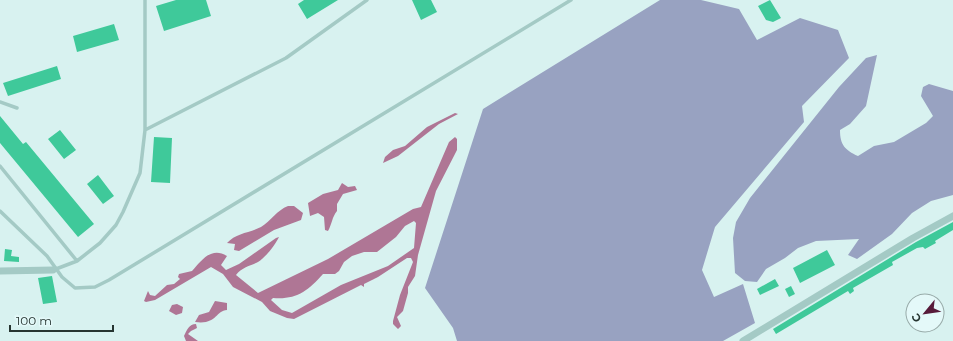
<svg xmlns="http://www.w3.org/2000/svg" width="953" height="341" font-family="Montserrat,sans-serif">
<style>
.green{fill:#98a2c1}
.water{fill:#af7695;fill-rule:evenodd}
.building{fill:#3fc99a}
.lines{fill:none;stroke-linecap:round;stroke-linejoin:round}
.lane{stroke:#a4cac5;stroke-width:3.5}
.street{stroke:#a4cac5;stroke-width:7}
</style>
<rect width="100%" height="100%" fill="#d8f2f0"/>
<!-- green -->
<path class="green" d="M660,0H701L739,9L757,40L800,18L838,30L849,58L802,106L804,122L715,227L702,270L714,297L743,284L755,323L723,341H457L453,328L425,288L483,109Z
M877,55L866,106L850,124L840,130C840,145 845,150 858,156L874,146L894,142L926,123L933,116L921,96L923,87L929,84L953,91V195L931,201L912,213L892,234L857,259L848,255L859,239L816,241L798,248L785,258L766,269L757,282L745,281L735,273L733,238L736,222L750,198L839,87L866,58Z"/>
<!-- water -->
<path class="water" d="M455,113L458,114L439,124L398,156L383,163L385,157L393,150L405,146L427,127Z
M455,137L457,139V150L436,191L418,255L415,276L408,287V293L403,311L397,317L401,326L398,329L393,324V321L400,295L413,262L411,258H407L378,277L364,284V287L361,285L294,319L287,318L270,311L262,302L233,287L223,274L211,267L155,300L146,302L144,301L148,291L150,295L155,296L167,285L174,284L180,279L178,277L179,274L192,271C201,261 211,246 227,256L221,265L226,270L239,264L276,238L279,237C275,245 266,257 258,262C250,266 242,267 236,275L258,293L328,259L413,209L421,207L449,142ZM414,221L416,223L414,248L388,266L341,285L292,313L282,310L271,300L273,298C296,300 308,291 323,274H335L339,271L344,262L352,256L364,252H377L396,237L405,226Z
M342,183L348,187L355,186L357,190L343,194L337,204V211C332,217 332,224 328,231L325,230L324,217L318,213L310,216L308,203L323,194L338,190Z
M288,206H294L303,213L301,220L274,230L239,251L234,250L235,244L227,243C236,233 249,233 261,227C271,221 277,210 288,206Z
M215,301L227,303V310C215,311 217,325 195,322L199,315L209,312Z
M177,304L183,307L182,313L176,315L169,311L172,305Z
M196,324L197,328L191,331L188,334L198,341H186L184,336C187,330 189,324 196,324Z"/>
<!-- building -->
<path class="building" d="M176,0H206L211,16L164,31L156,6Z
M304,0H338L307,19L298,4Z
M412,0H431L437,12L421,20Z
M770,0L781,18L773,22L766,20L758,6Z
M114,24L119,40L77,52L73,36Z
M57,66L61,79L8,96L3,83Z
M0,116L23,144L26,142L94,224L78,237L0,143Z
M60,130L76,150L64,159L48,139Z
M154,137L172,138L170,183L151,182Z
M98,175L114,196L103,204L87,184Z
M953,222V230L935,241L936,243L925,249L923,247L917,248L892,262L893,265L853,288L854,291L850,294L848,291L776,334L773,329L916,242Z
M5,249L12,250L11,256L19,257V262L4,261Z
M827,250L835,265L800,283L793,268Z
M52,276L57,302L43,304L38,278Z
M775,279L779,286L760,295L757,289Z
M791,286L795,294L789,297L785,289Z"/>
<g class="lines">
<!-- lane -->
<path class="lane" d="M0,102L17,108
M145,130L286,58L367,0
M0,166L77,261
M0,211L47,256L62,277L75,288L95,287L109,280L571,0
M56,269L77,261L100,243L116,225L123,212L140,173L145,130V0"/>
<!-- street -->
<path class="street" d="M0,271L53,270
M743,341L913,238L953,216"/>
</g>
<!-- north arrow -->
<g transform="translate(925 313) rotate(241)"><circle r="19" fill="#e4f9f9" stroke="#98aba9"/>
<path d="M0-3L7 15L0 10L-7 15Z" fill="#571b3a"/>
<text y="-6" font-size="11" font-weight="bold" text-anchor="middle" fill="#263531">С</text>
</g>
<!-- scale -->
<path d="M10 325v6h103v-6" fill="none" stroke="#263531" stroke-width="2"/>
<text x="16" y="325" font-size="12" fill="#263531" stroke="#e4f9f9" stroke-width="3" paint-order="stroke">100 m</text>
</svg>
